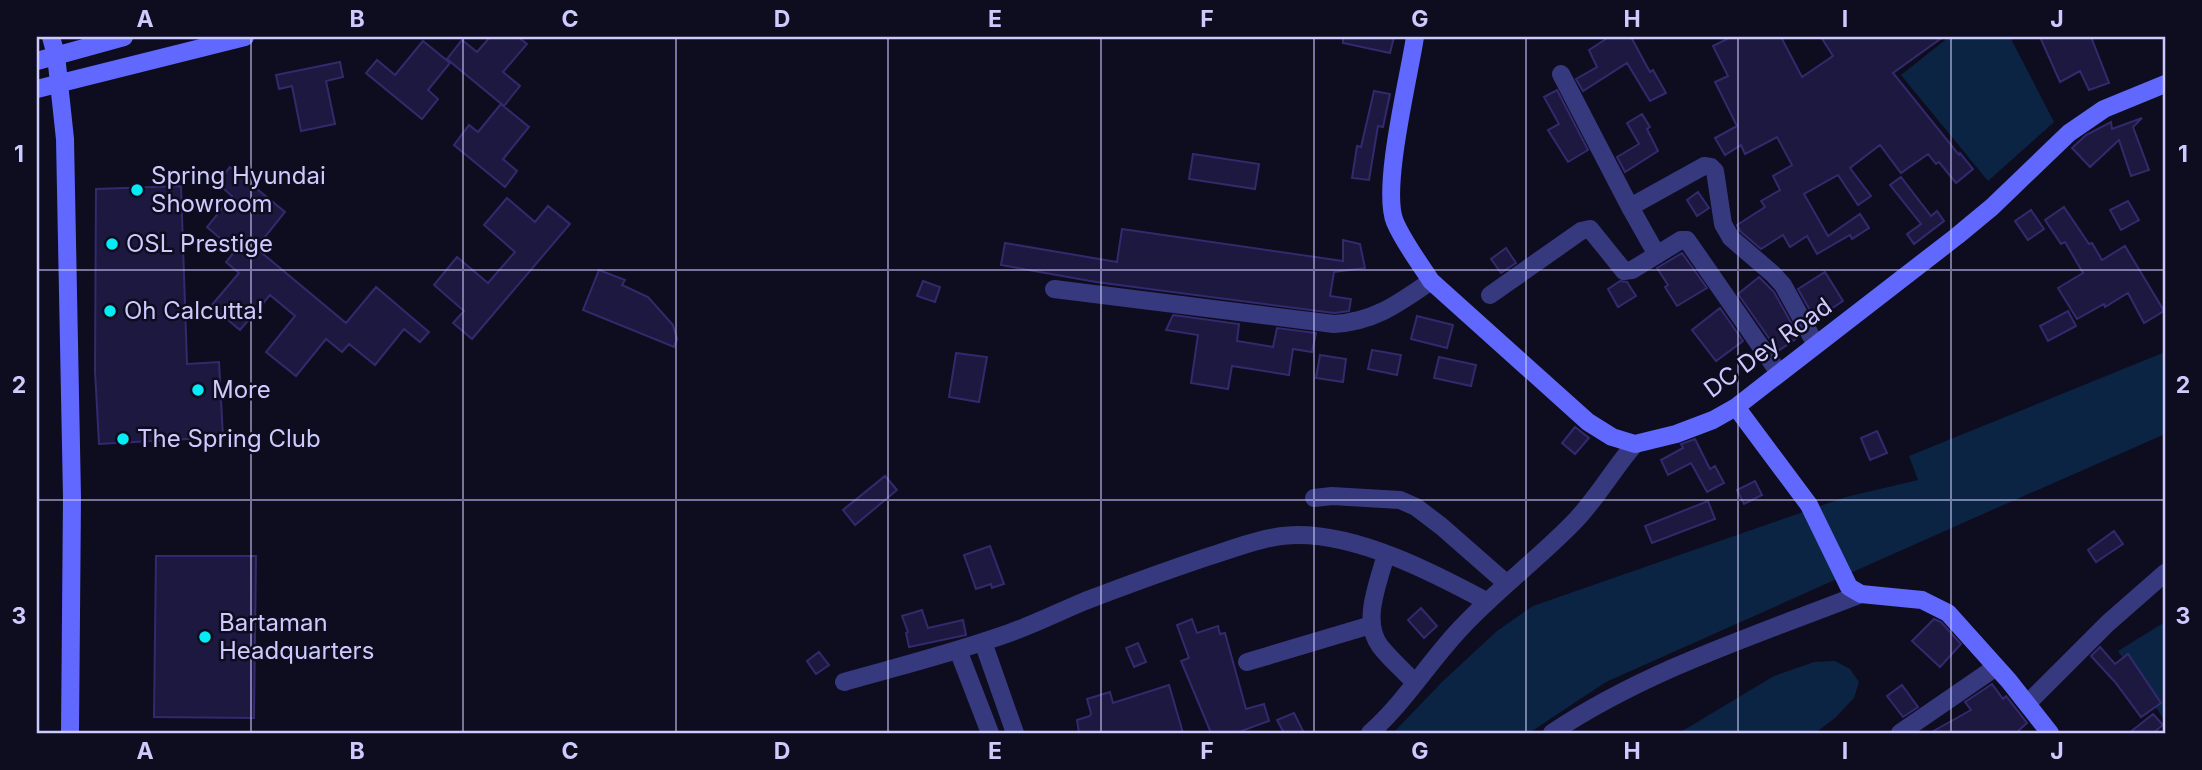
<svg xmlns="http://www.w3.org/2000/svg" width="2202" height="770" font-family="Inter,sans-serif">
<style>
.water{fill:#0b2443}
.building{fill:#1d1840;stroke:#322a6c;stroke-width:2}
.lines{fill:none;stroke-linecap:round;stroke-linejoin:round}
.street{stroke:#36397e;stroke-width:18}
.secondary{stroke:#6168ff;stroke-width:18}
.grid{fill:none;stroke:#cccaff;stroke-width:2;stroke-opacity:0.55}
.poi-dot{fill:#00edf5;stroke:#0e0c1f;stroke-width:2.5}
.labels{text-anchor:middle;stroke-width:5;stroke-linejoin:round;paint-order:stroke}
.poi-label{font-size:24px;fill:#cccaff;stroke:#0e0c1f;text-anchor:start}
.street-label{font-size:24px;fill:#cccaff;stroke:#0e0c1f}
.neatline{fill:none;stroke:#cccaff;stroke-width:2.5}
.grid-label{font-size:23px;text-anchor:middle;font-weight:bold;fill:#cccaff}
</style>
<rect width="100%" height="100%" fill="#0e0c1f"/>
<!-- water -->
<path class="water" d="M1949,37H2010L2054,122L1988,181L1901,75Z
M2165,352V434L1992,510L1606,682L1529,733H1393L1443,681L1497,631L1533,606L1846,497L1918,480L1909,456Z
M2165,622V721L2118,651Z
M1835,661L1850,669L1859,682L1854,698L1835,718L1815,733H1679L1774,676L1814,662Z"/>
<!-- building -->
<path class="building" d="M490,37H518L527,44L503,72L520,86L504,106L447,59L462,40L477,52Z
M1343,37H1394L1390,53L1343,43Z
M1609,37H1631L1650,72L1653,70L1666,93L1650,101L1627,63L1583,91L1576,79L1597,67L1589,50Z
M1731,37H1781L1802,77L1833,56L1821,37H1943L1893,73L1959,155L1960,153L1973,169L1956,183L1939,162L1936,164L1928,154L1901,173L1880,145L1850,168L1871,196L1858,205L1838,175L1804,194L1828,236L1860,214L1869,228L1852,239L1850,235L1817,254L1807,236L1790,247L1783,235L1761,249L1740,231L1737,225L1765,207L1761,201L1780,190L1773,176L1792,165L1777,137L1745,154L1741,145L1725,155L1715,138L1737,126L1715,82L1728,76L1713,46Z
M2040,37H2091L2109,83L2089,90L2080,71L2060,82Z
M423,41L450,63L428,90L438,99L422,119L366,73L377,60L395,75Z
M340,62L343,77L326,81L335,124L301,131L292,86L279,89L276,75Z
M1557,90L1588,150L1568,162L1548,130L1559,124L1544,97Z
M1374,91L1390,94L1383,127L1378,126L1369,180L1352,178L1357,146L1361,147Z
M501,104L529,127L503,159L517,171L505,187L454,145L469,125L478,132Z
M1642,114L1650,127L1647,129L1658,151L1625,172L1617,157L1639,144L1627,123Z
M2142,118L2133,127L2149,170L2131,176L2119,140L2090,167L2072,148L2086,135L2111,122L2112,129Z
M1193,154L1259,164L1255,189L1189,179Z
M230,167L285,212L256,248L346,323L376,287L429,332L420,342L404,329L375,365L349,344L342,352L326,339L296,376L266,352L295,316L270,295L240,330L211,306L239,273L226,262L235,251L207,227L232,196L217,183Z
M1901,177L1931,216L1937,211L1944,221L1914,244L1907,234L1921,224L1890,185Z
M181,186L187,364L219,362L223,437L99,444L95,371L96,189Z
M1698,192L1709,208L1697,216L1687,200Z
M507,198L535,222L548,206L570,224L472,339L453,323L464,311L434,285L457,257L488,283L515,252L484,225Z
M2128,201L2139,220L2121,230L2110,210Z
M2064,207L2089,244L2092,243L2102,260L2125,246L2164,311L2144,323L2128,293L2105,307L2104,304L2077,319L2058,288L2083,273L2065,242L2061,244L2045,220Z
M2031,210L2044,229L2028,240L2015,221Z
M1122,229L1343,261V240L1360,244L1365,268L1334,272L1330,296L1351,299L1349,311L1334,313L1096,282L1001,265L1005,243L1117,262Z
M1506,248L1516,263L1501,273L1491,259Z
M1682,253L1707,288L1677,306L1665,287L1668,285L1657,268Z
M599,270L625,280L622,285L648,297L673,325L677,339L674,347L583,310Z
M1825,272L1843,301L1825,313L1820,306L1811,312L1798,289Z
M1759,277L1774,292L1799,337L1778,351L1738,294Z
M923,281L940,287L935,302L917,296Z
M1620,281L1627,282L1636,296L1618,307L1608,289Z
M1720,308L1743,341L1716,361L1692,330Z
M2068,311L2076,326L2048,341L2040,326Z
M1173,315L1239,324L1237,341L1273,347L1277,328L1316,333L1312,352L1293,349L1289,375L1232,366L1228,389L1191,383L1198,335L1166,330Z
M1417,316L1453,325L1447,348L1411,339Z
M1372,350L1401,355L1397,375L1368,369Z
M956,353L987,357L979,402L949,397Z
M1320,355L1346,359L1343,382L1316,378Z
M1439,357L1476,365L1471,386L1434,378Z
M1575,427L1589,438L1575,454L1562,443Z
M1877,431L1887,453L1870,460L1861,438Z
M1695,439L1710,469L1715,466L1724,483L1707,492L1691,463L1668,475L1661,460L1683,448L1681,444Z
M885,476L897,490L855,525L843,510Z
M1755,481L1762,495L1744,504L1737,490Z
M1708,501L1715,519L1652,543L1645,526Z
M2114,531L2123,544L2096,562L2088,550Z
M990,546L1004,584L992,588L991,584L976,589L964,555Z
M156,556H256L254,718L154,717Z
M1421,608L1437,626L1424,638L1408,620Z
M922,610L928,628L963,620L966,635L909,647L906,633L908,632L902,616Z
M1192,619L1197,633L1218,626L1220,634L1225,633L1246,709L1264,704L1269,721L1236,733H1211L1181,661L1189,658L1177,625Z
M1934,619L1941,622L1961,644L1940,667L1912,641Z
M1138,643L1146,662L1134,667L1126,648Z
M2100,647L2115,664L2128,654L2161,703L2141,717L2115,682L2091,656Z
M819,652L829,665L816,674L807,661Z
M1992,684L2003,699L2006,696L2027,723L2016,733H1930L1971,710L1965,702Z
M1169,685L1183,733H1079L1077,720L1090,716L1091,713L1087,699L1110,692L1113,703Z
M1902,685L1918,707L1903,717L1887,696Z
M1294,713L1304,733H1284L1277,720Z
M2153,714L2163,725L2153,733H2129Z"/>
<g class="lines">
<!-- street -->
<path class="street" d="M1561,74L1630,207L1657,255
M1630,207L1704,166L1711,167L1715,171L1723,224L1731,238L1773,274L1783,285L1816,345
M1054,289L1334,324C1374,322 1399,303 1431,281
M1490,295L1581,231L1590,229L1624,271L1632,270L1681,240H1687L1779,373
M1314,498L1332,496L1400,500L1416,507L1441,526L1506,583
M1386,554C1379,582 1361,621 1380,646C1390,659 1404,671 1415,683
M983,642L1015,733
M958,650L990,733
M1247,662L1371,625
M844,682C900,666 957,652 1012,632C1037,623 1061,611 1085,601C1127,585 1168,570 1210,556C1238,547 1268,535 1298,535C1360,535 1432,572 1486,601
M2027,704L2108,623L2165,573
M1370,733C1404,703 1429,662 1460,629C1495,591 1537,560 1573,523C1597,499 1613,469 1635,444
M1552,733C1646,670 1756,635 1861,594
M1900,733L1996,667"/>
<!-- secondary -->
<path class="secondary" d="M51,37L56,55L65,139L72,497L70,733
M1415,37C1409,77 1381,189 1395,222C1404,243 1419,262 1431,281L1588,422L1612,437L1635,444L1676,434L1713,420L1736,407L1957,236L1992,207L2069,133L2104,109L2165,84
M37,61L124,37
M37,89L245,37
M1736,407L1809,505L1849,587L1861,594L1922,600L1948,613L2009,681L2050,733"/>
</g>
<!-- grid -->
<path class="grid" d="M251,37V733M463,37V733M676,37V733M888,37V733M1101,37V733M1314,37V733M1526,37V733M1738,37V733M1951,37V733M37,270H2165M37,500H2165"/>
<!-- markers -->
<g class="poi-dot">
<circle cx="137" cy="190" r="7"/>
<circle cx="112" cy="244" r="7"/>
<circle cx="110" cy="311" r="7"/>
<circle cx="198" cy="390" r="7"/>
<circle cx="123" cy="439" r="7"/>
<circle cx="205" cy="637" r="7"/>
</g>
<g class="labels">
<!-- poi labels -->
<g class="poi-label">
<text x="151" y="184">Spring Hyundai<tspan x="151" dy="28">Showroom</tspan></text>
<text x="126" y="252">OSL Prestige</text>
<text x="124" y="319">Oh Calcutta!</text>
<text x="212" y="398">More</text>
<text x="137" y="447">The Spring Club</text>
<text x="219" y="631">Bartaman<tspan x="219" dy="28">Headquarters</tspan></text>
</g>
<!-- street labels -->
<g class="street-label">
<text transform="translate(1768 348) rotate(-36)" y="8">DC Dey Road</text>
</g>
</g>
<!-- border -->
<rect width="2202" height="770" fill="none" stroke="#0e0c1f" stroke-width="77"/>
<rect x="38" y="38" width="2126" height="694" class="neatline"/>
<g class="grid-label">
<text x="145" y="27">A</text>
<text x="357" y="27">B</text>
<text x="570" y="27">C</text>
<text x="782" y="27">D</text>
<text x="995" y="27">E</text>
<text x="1207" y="27">F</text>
<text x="1420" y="27">G</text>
<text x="1632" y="27">H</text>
<text x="1845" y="27">I</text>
<text x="2057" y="27">J</text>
<text x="19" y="162">1</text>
<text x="2183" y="162">1</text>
<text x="19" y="393">2</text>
<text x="2183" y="393">2</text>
<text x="19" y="624">3</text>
<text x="2183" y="624">3</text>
<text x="145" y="759">A</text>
<text x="357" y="759">B</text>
<text x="570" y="759">C</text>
<text x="782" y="759">D</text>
<text x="995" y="759">E</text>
<text x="1207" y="759">F</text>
<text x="1420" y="759">G</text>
<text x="1632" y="759">H</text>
<text x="1845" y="759">I</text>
<text x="2057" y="759">J</text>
</g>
</svg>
